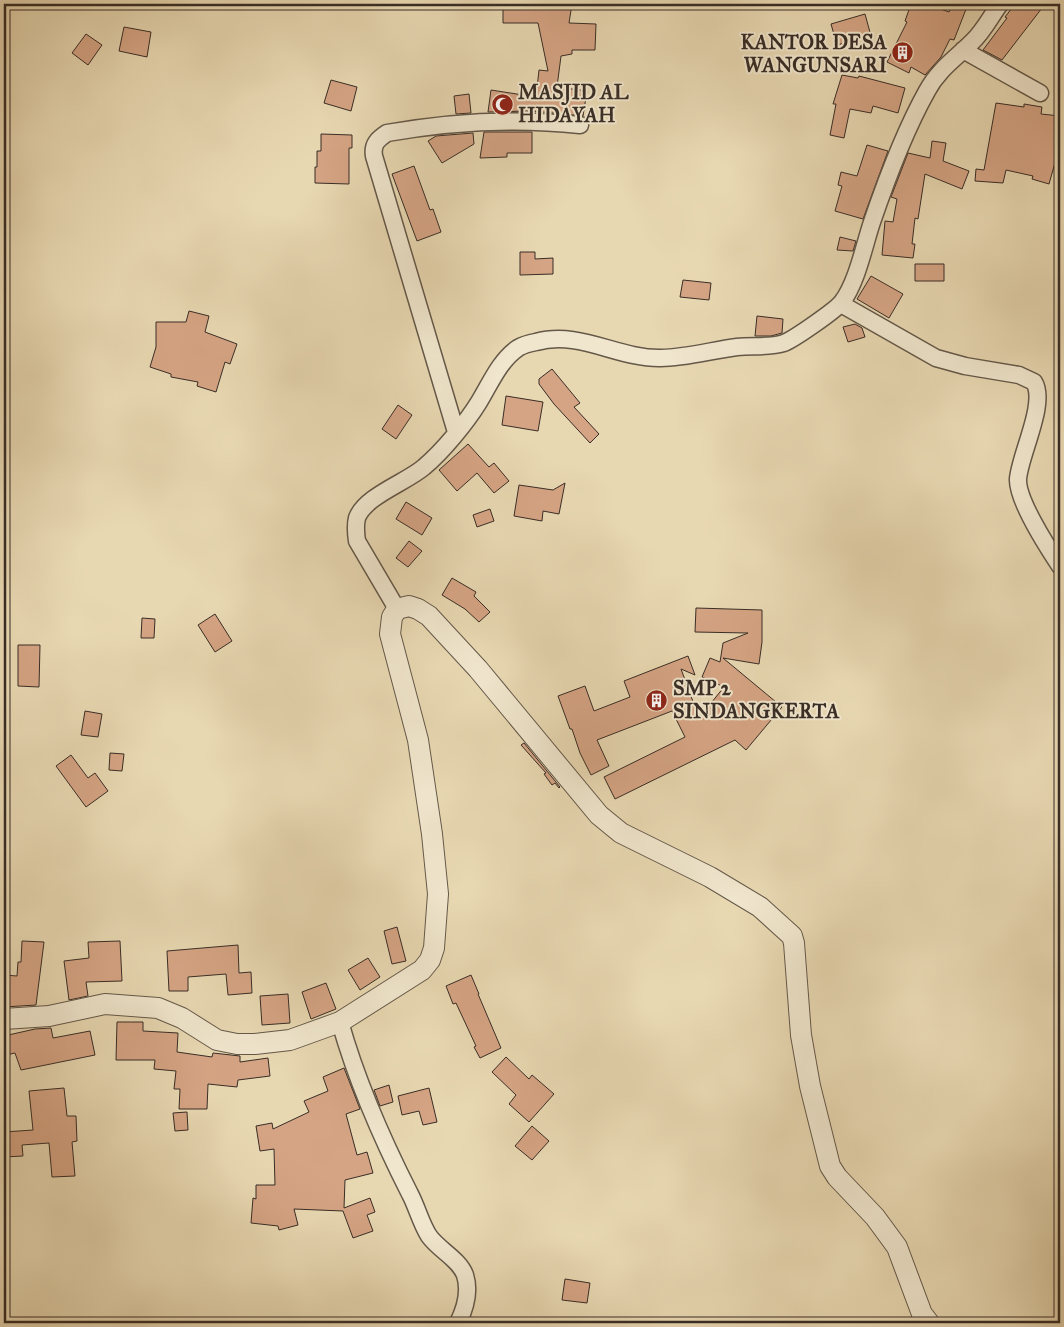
<svg xmlns="http://www.w3.org/2000/svg" width="1064" height="1327" font-family="'IM FELL Great Primer',serif">
<style>
.building{fill:#d5a484;stroke:#382d26}
.lines{fill:none;stroke-linecap:round;stroke-linejoin:round}
.minor-casing{stroke:#645849;stroke-width:19}
.tertiary-casing{stroke:#645849;stroke-width:22}
.minor{stroke:#f0e6cd;stroke-width:16}
.tertiary{stroke:#f0e6cd;stroke-width:20}
.labels{text-anchor:middle;stroke-width:4;stroke-linejoin:round;paint-order:stroke}
.poi-label{font-size:20px;font-weight:bold;fill:#382d26;stroke:#f0e6cd;text-anchor:start}
</style>
<rect width="100%" height="100%" fill="#e8d8b2"/>
<filter id="stains"><feTurbulence type="fractalNoise" baseFrequency=".004" numOctaves="4"/><feColorMatrix values="0 0 0 0 .2 0 0 0 0 .09 0 0 0 0 .02 0 0 0 .5 -.17"/></filter>
<radialGradient id="worn" r=".72"><stop offset=".6" stop-color="#630" stop-opacity="0"/><stop offset="1" stop-color="#630" stop-opacity=".3"/></radialGradient>
<!-- building -->
<path class="building" d="M503,4H572L569,23L596,24L595,50H572V54L561,56L557,87L587,91L583,116L532,111L488,112L491,90L536,97L539,70L548,71L538,23H503Z
M911,4H927L949,12L953,4H968L954,40L950,39L941,57L925,75L911,67L909,73L887,62L907,22L905,21Z
M1015,4H1036L1042,8L1002,60L983,50L1007,18L1005,17Z
M865,14L871,36L837,45L831,24Z
M124,27L151,32L147,57L119,51Z
M86,34L102,45L88,65L72,53Z
M842,75L858,78L859,76L905,88L898,113L873,106L871,113L850,109L844,138L830,135L836,104H833Z
M331,80L357,87L351,111L324,103Z
M469,94L471,113L456,114L454,96Z
M996,103L1024,107V104L1042,107L1041,114L1060,116V145L1049,184L1032,179L1033,176L1006,170L1003,183L975,181L976,169L984,170Z
M484,132H532V153H507V157L480,158Z
M473,133L474,144L442,163L428,141L436,136Z
M321,134L352,135V148H349V184L315,183V167H317V151H321Z
M932,141L946,143L943,161L969,171L962,189L925,174L918,219L915,218L912,244H915L913,258L882,255L885,221L893,222L897,199L891,197L908,153L930,158Z
M867,145L888,151L863,219L835,211L842,186L838,185L841,172L857,176Z
M414,166L430,210L433,209L441,232L417,241L392,174Z
M840,237L856,241L853,251L837,250Z
M520,252H535V259L553,258V274L520,275Z
M915,264H944V281H915Z
M871,276L903,294L889,318L857,299Z
M683,280L711,283L709,300L680,297Z
M189,311L209,316L205,332L237,344L230,364L225,362L216,392L197,386L198,382L171,377V374L150,367L156,347V322H186Z
M757,316L783,319L782,333L771,336H755Z
M855,324L862,328L865,337L848,342L843,327Z
M552,369L580,403L574,407L599,434L590,443L554,404L539,384V379Z
M506,396L543,402L538,431L502,425Z
M398,405L412,415L396,439L382,429Z
M468,444L489,467L494,463L509,481L494,493L477,473L457,491L439,470Z
M565,483L559,514L543,511L542,521L514,516L519,485L553,490Z
M406,502L432,518L422,535L396,519Z
M490,509L494,521L477,527L473,515Z
M409,541L422,551L408,567L396,558Z
M452,578L476,592L474,596L490,612L479,622L465,609L442,595Z
M696,608L762,610V642L759,664L723,658L782,707L746,750L735,740L615,799L604,777L685,737L672,711L597,740L609,766L591,775L580,753L572,729H570L558,696L585,686L594,711L630,697L624,681L688,656L695,675L681,669L699,718L724,687L702,677L710,658L720,662L723,643L748,633L695,632Z
M215,614L232,641L215,652L198,625Z
M142,618L155,619L154,638H141Z
M18,645H40L39,687L18,686Z
M85,711L102,714L98,737L81,735Z
M524,743L560,787L559,788L555,783L552,785L544,774L546,773L521,745Z
M110,753L124,754L122,771L109,770Z
M71,755L88,778L95,773L108,791L86,807L56,766Z
M397,927L406,961L392,964L384,931Z
M22,941L44,942L36,1005L4,1007V975L17,976L18,962H21Z
M120,941L122,981L86,982L88,996L69,1000L64,961L89,958L88,942Z
M238,945L239,973L251,972L252,993L228,995L226,974L188,977V991H169L167,951Z
M368,958L380,977L360,990L348,970Z
M471,975L479,994H478L501,1048L480,1058L474,1047L476,1046L456,1003L453,1004L446,986Z
M326,983L336,1009L311,1019L302,992Z
M288,994L290,1023L262,1025L260,996Z
M117,1022H143V1031L178,1033L177,1052L212,1057L213,1053L240,1056V1062L268,1058L270,1076L238,1080L237,1087L208,1084L207,1109H179L180,1089H174L176,1071L154,1069L155,1060H116Z
M51,1028L53,1038L90,1031L95,1055L21,1070L15,1053L6,1055L4,1036L35,1029Z
M506,1057L529,1079L532,1075L554,1094L529,1122L509,1104L516,1095L492,1072Z
M344,1068L360,1109L346,1114L357,1155L367,1152L373,1173L345,1180L344,1208L370,1198L375,1212L367,1215L373,1231L353,1238L343,1211L294,1209L298,1225L279,1230L278,1226L251,1223L253,1198L256,1199V1185H275L274,1149L260,1151L256,1126L272,1123L273,1129L309,1112L304,1101L328,1091L323,1077Z
M389,1085L393,1102L380,1106L374,1090Z
M64,1088L67,1116H76L77,1141L72,1142L75,1176L52,1177L49,1143L22,1145L23,1156L4,1157V1132L33,1130L29,1091Z
M429,1088L437,1122L423,1125L419,1111L402,1115L398,1096Z
M187,1112L188,1130L175,1131L173,1113Z
M532,1126L549,1141L532,1160L515,1146Z
M565,1279L590,1283L587,1303L562,1300Z"/>
<g class="lines">
<defs>
<path id="minor" d="M963,50L1040,93
M841,304L936,358L965,366L1019,375L1034,382C1047,403 1020,454 1018,479C1017,500 1048,548 1060,566
M456,432L374,156C372,144 378,139 387,133C449,122 517,118 580,125
M397,609L357,541C356,534 355,526 357,518C365,496 407,482 424,467C443,451 466,423 479,402C490,384 500,360 518,348C523,345 530,343 536,342C580,330 618,359 661,358C685,358 713,350 737,347C752,345 769,348 784,343C794,339 836,310 842,302C857,282 864,246 872,222C887,178 904,132 927,91C938,70 956,58 972,42C983,32 991,16 1000,4
M340,1022C357,1082 382,1139 410,1194C417,1207 421,1224 429,1236C439,1250 459,1259 465,1275C470,1291 465,1309 458,1323"/>
<path id="tertiary" d="M4,1019L49,1016L105,1004L158,1008L182,1018L217,1040L237,1044H255L290,1040L340,1022L422,970L430,960L434,948L438,894L432,834L418,740L390,634L392,617L397,609L409,606L418,609L429,616L478,669L599,815L621,833L710,877L760,907L792,936L794,943L801,1035L810,1086L830,1166L837,1177L875,1217L897,1247L922,1314L929,1323"/>
</defs>
<!-- minor casing -->
<use href="#minor" class="minor-casing"/>
<!-- tertiary casing -->
<use href="#tertiary" class="tertiary-casing"/>
<!-- minor -->
<use href="#minor" class="minor"/>
<!-- tertiary -->
<use href="#tertiary" class="tertiary"/>
</g>
<!-- icons -->
<defs>
<symbol id="building-disc" viewBox="-11 -11 22 22"><circle r="9.5" fill="#8f2418" stroke="#f0e6cd"/><path d="M-4-6H4V6H1V3H-1V6H-4ZM-2.5-4.3h1.7v1.8h-1.7ZM.8-4.3h1.7v1.8H.8ZM-2.5-1h1.7V.8h-1.7ZM.8-1h1.7V.8H.8Z" fill="#fff"/></symbol>
<symbol id="mosque-disc" viewBox="-11 -11 22 22"><circle r="9.5" fill="#8f2418" stroke="#f0e6cd"/><path d="M3.5-4.9A6 6 0 1 0 3.5 4.9A5 5 0 1 1 3.5-4.9Z" fill="#fff"/></symbol>
</defs>
<g fill-rule="evenodd">
<use href="#building-disc" x="890" y="40" width="25" height="25"/>
<use href="#mosque-disc" x="490" y="92" width="25" height="25"/>
<use href="#building-disc" x="644" y="688" width="25" height="25"/>
</g>
<g class="labels">
<!-- poi labels -->
<g class="poi-label">
<text x="887" y="49" text-anchor="end">KANTOR DESA<tspan x="887" dy="23">WANGUNSARI</tspan></text>
<text x="518" y="99">MASJID AL<tspan x="518" dy="23">HIDAYAH</tspan></text>
<text x="673" y="695">SMP 2<tspan x="673" dy="23">SINDANGKERTA</tspan></text>
</g>
</g>
<!-- margin -->
<rect width="1064" height="1327" fill="none" stroke="#e8d8b2" stroke-width="20"/>
<rect x="5" y="5" width="1054" height="1317" fill="none" stroke="#382d26" stroke-width="2.5"/>
<rect x="10" y="10" width="1044" height="1307" fill="none" stroke="#382d26"/>
<rect width="100%" height="100%" filter="url(#stains)"/>
<rect width="100%" height="100%" fill="url(#worn)"/>
</svg>
